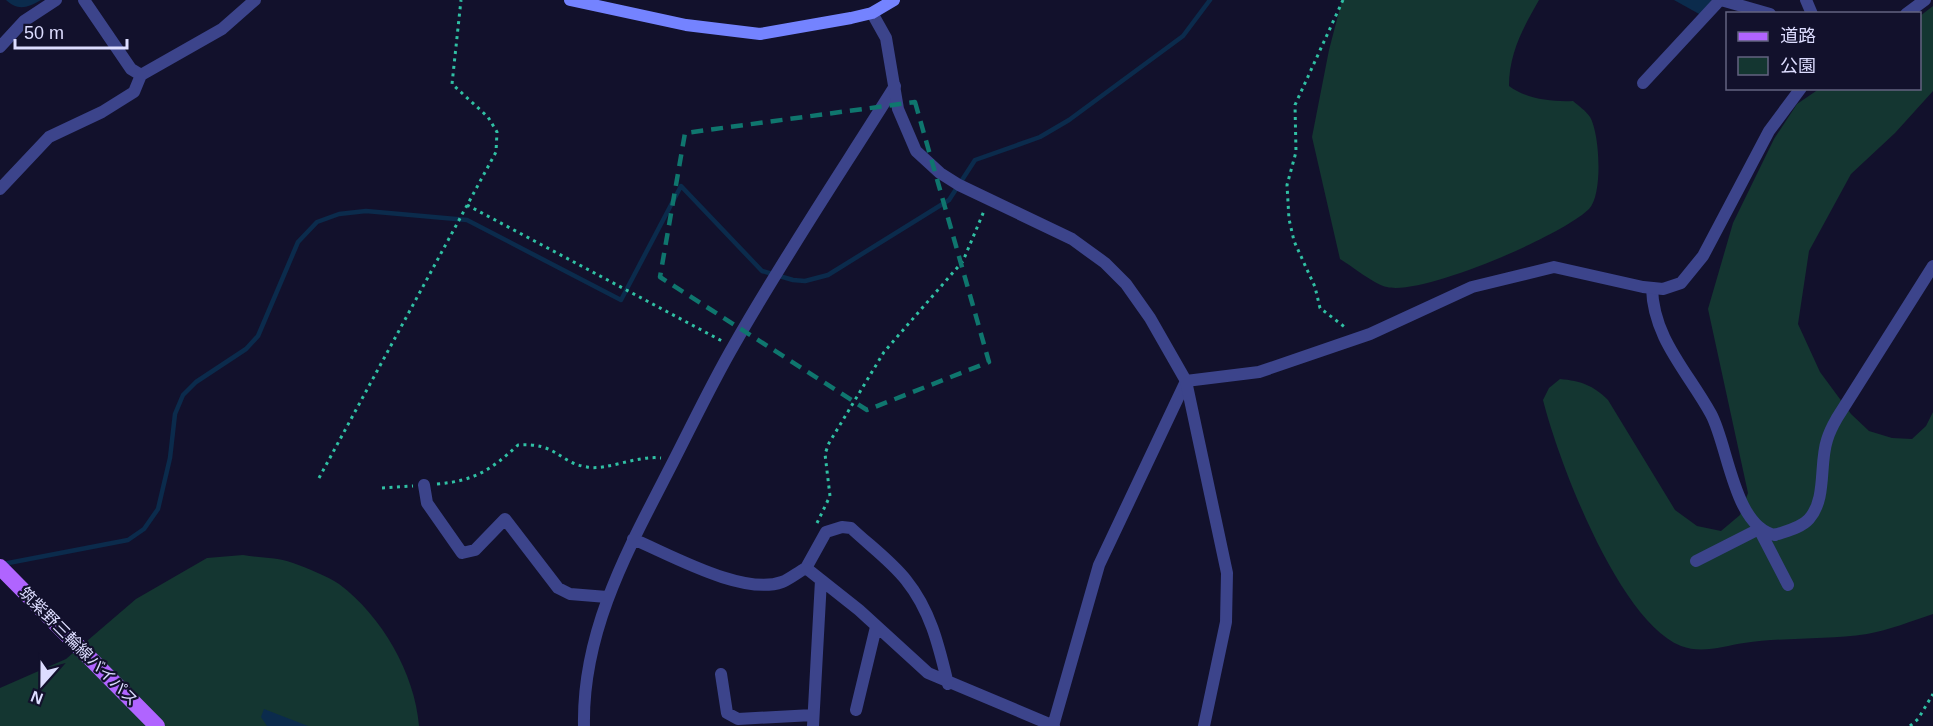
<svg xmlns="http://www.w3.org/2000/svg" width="1933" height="726" font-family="Arial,'Noto Sans JP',sans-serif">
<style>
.green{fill:#143631}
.water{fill:#0b2b4c}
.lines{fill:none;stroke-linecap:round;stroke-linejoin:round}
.stream{stroke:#0b2b4c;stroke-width:4.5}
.path{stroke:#30c0a4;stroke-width:3;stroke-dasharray:3 4.5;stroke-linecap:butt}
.minor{stroke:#3c448b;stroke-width:12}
.tertiary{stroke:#3c448b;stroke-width:12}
.secondary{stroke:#7483ff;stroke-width:12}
.primary{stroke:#b064ff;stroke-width:16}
.marked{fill:none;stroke:#0f766e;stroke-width:4.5;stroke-dasharray:12 8;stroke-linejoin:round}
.labels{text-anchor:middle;stroke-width:4.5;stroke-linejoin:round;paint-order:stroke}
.street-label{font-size:16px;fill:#ddf;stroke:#12112c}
</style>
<rect width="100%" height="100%" fill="#12112c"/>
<!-- green -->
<path class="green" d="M1342,0H1539C1523,28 1509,53 1509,86C1526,99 1552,102 1573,101C1579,106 1586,111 1590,117C1600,134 1603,195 1589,209C1563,235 1423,296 1387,287C1375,285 1352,266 1340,259L1312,137L1329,50Z
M1933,6V91L1895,133L1851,174L1809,251L1798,324L1820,372L1851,414L1869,431L1892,438L1912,439L1926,426L1933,412V614C1912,621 1889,630 1867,634C1827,640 1785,637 1744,643C1724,646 1702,654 1681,646C1619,621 1559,463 1543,400L1549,388L1560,379C1581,381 1593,385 1608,400L1675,510L1697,526L1721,531L1740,515L1748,493L1708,309L1733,223L1774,139L1797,104L1819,89L1920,88V16Z
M243,555C259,558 278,557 293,563C307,568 327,576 339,584C382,616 415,674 419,726H0V688L66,659L136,599L207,558Z"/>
<!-- water -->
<path class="water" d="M6,0H41C27,8 18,11 6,0Z
M1674,0H1712L1701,15Z
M264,709L308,726H267L261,717Z"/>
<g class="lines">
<!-- stream -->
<path class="stream" d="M3,564L128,540L144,529L158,509L170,458L175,414L183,395L196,382L246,349L258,336L298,242L317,222L339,214L366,211L467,220L621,300L681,186L762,271L793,280L805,281L828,275L949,200L975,160L1040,137L1069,120L1183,36L1210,0"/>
<!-- path -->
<path class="path" d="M1343,0L1295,105L1296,152L1287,185L1289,219L1294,241L1315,287L1320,308L1346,328
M467,205L722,341
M319,478L496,152L497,132L488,117L452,84L461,0
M437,484C474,481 491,470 518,445C557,442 559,463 587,467C606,471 637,455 661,458
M382,488L413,486
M817,523L830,496L825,454L829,443L884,352L963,261L984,211
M1910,726L1918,719L1933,694"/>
<!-- minor -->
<path class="minor" d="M84,0L131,69L141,75
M1721,0L1770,14
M1806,0L1812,14
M0,47L24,21L56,0
M1643,83L1720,0
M0,189L49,137L102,112L134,92L141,75L222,29L255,0
M1652,288C1653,338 1688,372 1711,414C1728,445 1734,527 1775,535C1786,531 1801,528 1809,519C1827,499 1819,464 1827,440C1829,433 1833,425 1837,418L1933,266
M424,485L427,503L462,553L475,550L505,519L558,588L570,594L607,597
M633,539C671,555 743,596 782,582C790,579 798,572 806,568L859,610L928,673L1054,726
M1696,561L1759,529L1788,585
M806,568L826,532L842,527L851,528C869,545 891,561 906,580C931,611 939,647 948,684
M721,674L727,713L738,719L813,715
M856,710L876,627
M584,726C582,629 630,546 673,462C693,423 712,383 734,345C784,257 841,172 895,86
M813,726L821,580
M1053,726L1099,565L1186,381"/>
<!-- tertiary -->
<path class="tertiary" d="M872,13L886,38L898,109L916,151L940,173L959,185L1072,239L1105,263L1126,284L1150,318L1186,381L1227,573L1226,622L1204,726
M1906,14L1925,0
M1186,381L1259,372L1370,334L1472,287L1554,267L1643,287L1663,289L1681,283L1703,256L1769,131L1801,88"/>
<!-- secondary -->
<path class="secondary" d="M570,0L686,25L760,34L851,18L872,13L894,0"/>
<!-- primary -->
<path class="primary" d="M0,567L157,726"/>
</g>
<!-- marked area -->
<path class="marked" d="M915,102L989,362L867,410L660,277L685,133Z"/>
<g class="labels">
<!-- street labels -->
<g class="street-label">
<text transform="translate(79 646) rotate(45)" y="6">筑紫野三輪線バイパス</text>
</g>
</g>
<!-- legend -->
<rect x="1726" y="12" width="195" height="78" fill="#12112c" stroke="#636380" stroke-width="1.5"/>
<rect x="1738" y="32" width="30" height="9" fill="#b064ff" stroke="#636380" stroke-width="1.5"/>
<text x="1780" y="42" font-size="18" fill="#ddddff">道路</text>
<rect x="1738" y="57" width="30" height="18" fill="#143631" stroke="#636380" stroke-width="1.5"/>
<text x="1780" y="72" font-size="18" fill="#ddddff">公園</text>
<!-- north arrow -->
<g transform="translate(42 684) rotate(201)" stroke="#12112c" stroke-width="4.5" paint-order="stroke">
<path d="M0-4.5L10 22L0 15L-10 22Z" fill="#ddddff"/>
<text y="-9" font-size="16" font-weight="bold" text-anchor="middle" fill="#ddddff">N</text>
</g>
<!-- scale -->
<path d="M15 39v9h112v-9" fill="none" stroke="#ddddff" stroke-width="3"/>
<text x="24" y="39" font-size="18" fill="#ddddff" stroke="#12112c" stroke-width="4.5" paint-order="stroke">50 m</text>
</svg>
